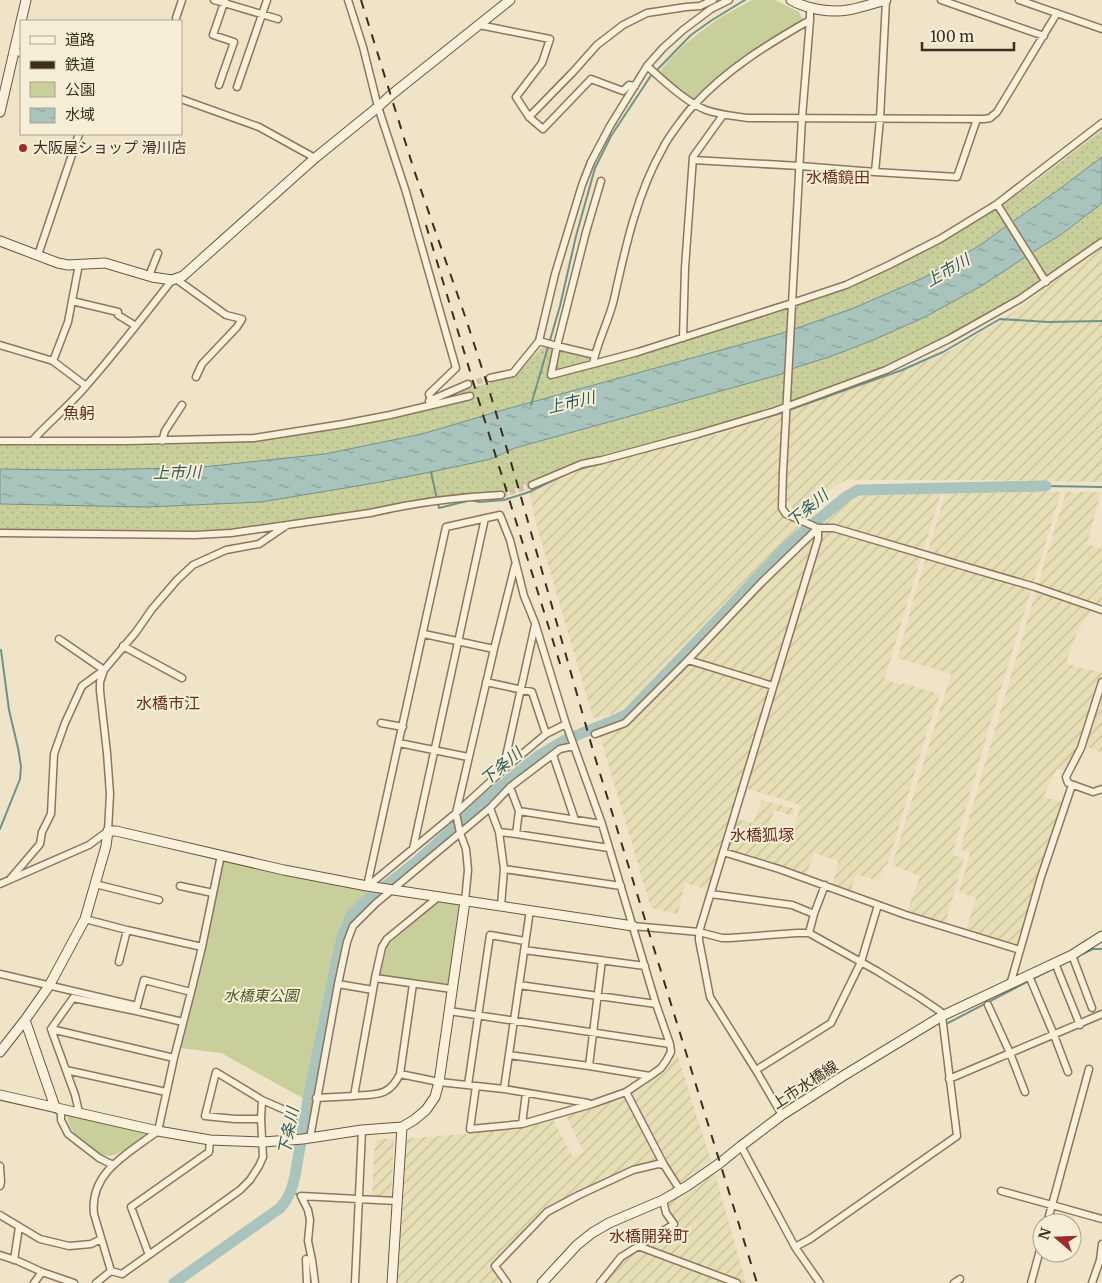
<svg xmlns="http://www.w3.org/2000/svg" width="1102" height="1283" font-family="Merriweather,'Noto Sans JP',serif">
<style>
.farmland{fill:url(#farmland-furrows)}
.grass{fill:url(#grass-dots)}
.green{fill:#c9cf9b}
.water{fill:url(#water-ripples);stroke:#6f938a}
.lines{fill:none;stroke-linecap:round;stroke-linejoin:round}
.stream{stroke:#6f938a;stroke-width:2}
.river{stroke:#a9c4bc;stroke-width:11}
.street-tunnel{stroke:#ccc0a6;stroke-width:6;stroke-dasharray:6 3;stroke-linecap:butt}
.street-casing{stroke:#8d765c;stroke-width:9}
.secondary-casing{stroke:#6f573f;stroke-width:11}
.street{stroke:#faf1dc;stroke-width:6}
.secondary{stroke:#faf1dc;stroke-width:9}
.rail{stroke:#3d2e20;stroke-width:2;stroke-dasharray:9 9;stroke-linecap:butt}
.poi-dot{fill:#9e2a2b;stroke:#f7eed8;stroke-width:2}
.labels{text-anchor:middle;stroke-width:4;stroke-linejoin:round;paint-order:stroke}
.poi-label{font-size:15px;fill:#3d2e20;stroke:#f7eed8;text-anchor:start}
.park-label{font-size:15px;font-style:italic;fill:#4d5a26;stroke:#f7eed8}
.street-label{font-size:15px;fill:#3d2e20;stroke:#f7eed8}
.neighbourhood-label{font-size:16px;fill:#6b2e1e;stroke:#f7eed8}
.water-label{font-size:16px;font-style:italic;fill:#2f5d5a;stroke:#f7eed8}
</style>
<defs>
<pattern id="farmland-furrows" width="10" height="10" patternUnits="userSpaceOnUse" patternTransform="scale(1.25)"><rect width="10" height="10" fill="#e6deb5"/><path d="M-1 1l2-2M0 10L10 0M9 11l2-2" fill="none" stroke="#c6bf9b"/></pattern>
<pattern id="grass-dots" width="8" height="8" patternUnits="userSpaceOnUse" patternTransform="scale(1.25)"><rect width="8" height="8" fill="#c9cf9b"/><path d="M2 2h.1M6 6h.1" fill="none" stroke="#aeb285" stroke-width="1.8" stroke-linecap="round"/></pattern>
<pattern id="water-ripples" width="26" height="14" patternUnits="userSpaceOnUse" patternTransform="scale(1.25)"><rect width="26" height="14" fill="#a9c4bc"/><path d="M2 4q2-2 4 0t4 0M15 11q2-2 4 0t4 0" fill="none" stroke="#8ba098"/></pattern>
</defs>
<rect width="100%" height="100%" fill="#f0e4c8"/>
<!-- farmland -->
<path class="farmland" d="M1102,246V482L955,480H846L831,489L813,509L803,514L792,508L787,501L786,493L791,410L880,379L942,355L1001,321Z
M783,414L782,453L778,496L779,508L784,517L801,525L719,612L632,700L623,708L613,714L593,718L535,520L530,493L581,469L715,435Z
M912,491L941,493L884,680L903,685V683L940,694L926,735L888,863L883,868L879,881L856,874L851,890L833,884L838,861L814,853L806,875L728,851L737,819L753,823L762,800L795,809L793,816L774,810L765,838L789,844L801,805L748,789V784L783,669L822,537L823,523L826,518L842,502L852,495L865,492Z
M967,491L1061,492L992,718L952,855L964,858L945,924L907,912L920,876L892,865L951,674L898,658L913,600L946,492Z
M1066,492H1101L1087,544L1102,549V607L1096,605L1086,617L1074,640L1066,663L1080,668L1102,672V674L1079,747L1066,771L1057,769L1043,797L1063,802L1019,946L966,931L976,898L959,892L970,853L960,849L1042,570Z
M815,534L811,555L710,890L685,883L678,914L651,908L602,743L600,734L629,722L812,535Z
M1102,692V753L1085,746Z
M677,1054L711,1161L682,1184L666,1164L659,1162L636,1166L588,1187L547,1209L492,1265L499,1276V1283H398L396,1280L403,1139L521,1129L553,1120L573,1157L584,1152L566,1116L624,1096L665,1072L672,1062L674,1056Z
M394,1138L391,1198H372L375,1140Z
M715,1174L746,1283H602L621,1259L656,1242L678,1226L668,1206V1203Z"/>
<!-- grass -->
<path class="grass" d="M1102,130V157L1054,193L1002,229L982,244L923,278L854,308L783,333L503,410L422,434L325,454L193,468L65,470L0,469V444L154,445L221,442L267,438L354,425L418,412L462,390L514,377L543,346L600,359L661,348L803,304L862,281L923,250L995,210L1032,184Z
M1102,202V238L1037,285L942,340L893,365L797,399L694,431L583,460L529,483L502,493L459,494L357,513L241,529L209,531H169L0,529V504L95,506L181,505L261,502L332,490L431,472L491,459L515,448L782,374L800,366L829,357L867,343L983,285L1015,263L1061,235Z"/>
<!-- green -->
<path class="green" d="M752,0H775L799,12L803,20L694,102L658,73L672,57L685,44L703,30L719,18Z
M221,855L368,891L367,900L351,916L342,937L308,1101L221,1053L180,1048Z
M438,901L460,905L448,984L380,975L387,946Z
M67,1116L149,1133C140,1139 118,1157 108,1156C100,1155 94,1149 87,1144C74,1134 71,1133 67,1116Z"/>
<!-- water -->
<path class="water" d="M1102,157V203L1062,234L1036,250L983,285L925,317L871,341L829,357L797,367L782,374L515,448L491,459L431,472L375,483L261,502L147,507L0,504V469L65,470L193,468L325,454L422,434L503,410L783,333L854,308L923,278L982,244L1002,229L1054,193Z"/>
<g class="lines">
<!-- stream -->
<path class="stream" d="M656,71L691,35L712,20L745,0
M531,405L560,306L576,236L595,168L611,136L652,74
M789,410L902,370L943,352L1000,319L1048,322L1102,321
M616,459L689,440L785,412
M575,470L599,464
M431,472L439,508L471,500L479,502L504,500L529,492L566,474
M1046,486L1102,487
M0,829L20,779L21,766L18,748L9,710L1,650
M1078,956L1093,949H1102
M46,983L52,972
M167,1015L179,1018
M948,1023L1054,968
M292,1189L299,1197
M309,1282L310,1279L309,1265"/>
<!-- river -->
<path class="river" d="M174,1283L280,1208C289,1198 292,1189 295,1176L309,1094L342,937L351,916L367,900L416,862L488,797L538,756L565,740L617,719L627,714L703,635L786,547L803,532L847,496L858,490L1046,486"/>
<!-- street-tunnel -->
<path class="street-tunnel" d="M468,384L490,378
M501,495L532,485"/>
<defs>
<path id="street" d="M214,0L278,19
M348,0L363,47L378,107L406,192L456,368L429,394L431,400
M886,0L880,119L875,172L957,177L977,119
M941,0L1044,36
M1019,0L1102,29
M810,7V20L802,118L783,472L782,508L786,514L818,528H834L1035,587L1102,610
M176,18L182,0
M810,20C768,44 727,69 694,105C687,112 681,121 675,129C671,135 666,141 663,148C637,193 625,249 614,299C609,321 597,342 593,364L638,352L792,303L846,285L889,265L940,239L997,204L1102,123
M479,25L550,39L542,63L516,97L529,117L543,129L591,79L623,91L629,85L635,86
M14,51L21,53
M647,66C664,81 686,102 706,110C720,115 734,116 748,118L984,119L990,118L997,112L1057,13
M219,85L234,42L213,35L225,0
M237,87L267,0
M181,99L259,127L315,158
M529,117L573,72L597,45L623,25L647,13L686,7L700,6L713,0
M693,160L800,166L875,172
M997,204L1046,282
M38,255L79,134
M79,264L68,322L53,361L86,386
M149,276L158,253
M176,279L226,315L242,319L237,327L202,364L196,377
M72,301L118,312V315L136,326
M683,338L685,268L693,157L723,115
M539,341L557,346L551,375L593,364
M0,345L53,361
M595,355L557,346L586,232L601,181
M490,378L513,373L539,341L555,274L582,185L591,162L610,126L647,66L663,48L683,30L711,9L729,0
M429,401L468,384
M0,441H127L254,438L343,424L390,415L470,396
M32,441C49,422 69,406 86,386C116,352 144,316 172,280
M162,441L165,431L182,405
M532,485L582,464L602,460L698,434L775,411L886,370L949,339L1020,299L1102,242
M0,533L195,535L231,533L370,513C413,503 457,497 501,495
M424,634L494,649
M123,646L182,678
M688,660L773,686
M486,682L532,692L546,734
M1102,682L1081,748L1066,777L1068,783L1093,792L1102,789
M381,723L403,727
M595,734L625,723L688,660L761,583L818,528
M399,743L468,757
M553,755L575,820
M503,770L535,625
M510,787L519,811L516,834
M490,808L499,832L504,869L501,906
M519,811L602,824
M499,832L516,834L609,848
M413,849L485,518
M723,852L779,869L906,915L1020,950
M504,869L621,886
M11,878L40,844L42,832L51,814L54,754L65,723L82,686L104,670L59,639
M0,884L89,845L108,831L110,794L107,753L100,691V682L104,670L136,632L152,609L177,580L193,565L226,550L259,544L287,525
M95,884L159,900
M180,886L213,893
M367,886L446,527L500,515L510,540L524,596L535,623L566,724L602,824L656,1004L670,1044L671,1052L666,1061L661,1068L650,1076L626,1092L592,1104L522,1124L470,1129L476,1086
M368,886L456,813L503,770L546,734L566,724
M711,894L792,905L814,914
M465,901L468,870L466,849L460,833L456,813L494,649L515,565
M85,919L127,930L202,947
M633,926L699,932L722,938H730L797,933H809L877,971L919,997L941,1012L942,1016L957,1136L810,1239L795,1247
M809,933L814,914L825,885
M524,950L645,966
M1072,955L1092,1008
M119,962L127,930
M1055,963L1080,1025
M0,974L137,1006L136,1011L183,1022
M1029,976L1054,1035L1068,1072
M375,978L382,947L387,939L437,898
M338,984L373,990L375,978L452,989
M519,985L656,1004
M1010,985L1041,877L1072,785
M988,1005L1010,1053L1025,1092
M137,1006L144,980L191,992
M449,1011L670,1044
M51,1029L174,1058
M51,1029L73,998L136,1011
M51,1029L75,1095L79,1112
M509,1055L589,1066L650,1076
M589,1066L602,960
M66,1070L166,1092
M756,1070L831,1023L861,962L878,905
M400,1074L439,1082L504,1089L588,1103
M949,1079L1102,1014
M468,1085L490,935L525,941
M504,1089L530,910
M626,1092L664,1165
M354,1096C376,1094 389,1097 400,1074L413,984
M316,1098L354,1096L373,990
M55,1107L61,1113V1120L68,1134L99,1158L113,1165
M782,1115L757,1072L710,997L699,940V932L818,539V528
M261,1119H235L205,1116L216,1072L262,1100
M522,1124L526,1093
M310,1138L338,984L347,942L353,926L375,904L490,808L510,787L560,749L574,746
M741,1146L795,1247L820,1283
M0,1166L1,1182L0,1186
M1001,1191L1052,1205L1089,1069
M0,1215L40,1239L69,1246L91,1244L101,1239
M1047,1223L1052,1205L1102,1219
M638,1246L737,1283
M0,1255L18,1261L42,1272L74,1283
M149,1255L131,1207L209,1152L210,1140
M306,1259L307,1283
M14,1260L19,1227
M111,1271L94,1214C89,1172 129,1153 158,1131L174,1058L191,992L202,947L221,855
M111,1271L122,1274L208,1213L240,1190L250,1180L259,1166L263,1157L261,1119L262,1100L294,1114L290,1140
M34,1283L42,1272
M96,1283L111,1271
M315,1283L312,1260L308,1241L310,1220L308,1210L301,1196L396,1201
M355,1283L362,1130
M507,1283L495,1266L547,1212L579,1195L633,1170L658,1164L664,1165L680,1190
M600,1283L621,1257L674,1224L666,1213L663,1200
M954,1283L960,1279
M1031,1283L1042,1243
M1092,1283L1100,1260L1102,1244"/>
<path id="secondary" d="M791,0C807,9 830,13 848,10C861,8 874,3 886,0
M0,112L26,0
M0,241L58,263L68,265L105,263L152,277L172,280L183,276L315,158L378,107L391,95L510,0
M25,1020L55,1107
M0,1052L25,1020L49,986L85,919L106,846L108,831H116L284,870L367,886L633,926
M0,1095L158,1131L210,1140L263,1142L303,1139L362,1130L402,1127L414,1120L426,1110L435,1097L439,1082L465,901
M392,1283L402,1127
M542,1283L577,1245L592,1233L609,1223L663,1200L687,1186L720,1163L741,1146L782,1115L843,1076L942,1016L1072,955L1102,936"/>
</defs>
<!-- street casing -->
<use href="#street" class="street-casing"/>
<!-- secondary casing -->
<use href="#secondary" class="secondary-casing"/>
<!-- street -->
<use href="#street" class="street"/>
<!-- secondary -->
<use href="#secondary" class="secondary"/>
<!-- rail -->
<path class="rail" d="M361,0L414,170L466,319L490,393L515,476L594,754L757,1283
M426,225L484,418L562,670"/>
</g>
<!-- markers -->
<circle class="poi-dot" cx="23" cy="148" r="5"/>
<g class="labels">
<!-- poi labels -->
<g class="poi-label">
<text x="33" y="153">大阪屋ショップ 滑川店</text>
</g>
<!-- park labels -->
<g class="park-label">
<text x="261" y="1001">水橋東公園</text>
</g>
<!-- street labels -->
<g class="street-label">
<text transform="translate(805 1085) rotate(-33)" y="5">上市水橋線</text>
</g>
<!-- neighbourhood labels -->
<g class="neighbourhood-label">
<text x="838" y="183">水橋鏡田</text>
<text x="79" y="419">魚躬</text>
<text x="168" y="709">水橋市江</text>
<text x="762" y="841">水橋狐塚</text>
<text x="649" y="1242">水橋開発町</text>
</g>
<!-- water labels -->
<g class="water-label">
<text transform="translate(947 270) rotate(-30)" y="6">上市川</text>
<text transform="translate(571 402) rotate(-13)" y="6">上市川</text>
<text transform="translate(177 472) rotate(-1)" y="6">上市川</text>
<text transform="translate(807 508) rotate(-40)" y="6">下条川</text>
<text transform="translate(501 766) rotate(-40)" y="6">下条川</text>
<text transform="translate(288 1131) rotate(-79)" y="6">下条川</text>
</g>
</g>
<!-- legend -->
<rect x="20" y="20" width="162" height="115" fill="#f7eed8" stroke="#ada18e"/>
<rect x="30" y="36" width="25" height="8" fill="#faf1dc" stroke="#ada18e"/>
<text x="65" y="45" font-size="15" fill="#3d2e20">道路</text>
<rect x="30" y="61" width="25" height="8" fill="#3d2e20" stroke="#ada18e"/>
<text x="65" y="70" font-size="15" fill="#3d2e20">鉄道</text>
<rect x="30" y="82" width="25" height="15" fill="#c9cf9b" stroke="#ada18e"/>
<text x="65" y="95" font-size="15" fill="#3d2e20">公園</text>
<rect x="30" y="108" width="25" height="15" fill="url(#water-ripples)" stroke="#ada18e"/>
<text x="65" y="120" font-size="15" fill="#3d2e20">水域</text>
<!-- north arrow -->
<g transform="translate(1057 1238) rotate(289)"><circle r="24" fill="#f7eed8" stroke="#ada18e"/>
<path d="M0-4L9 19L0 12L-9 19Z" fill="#9e2a2b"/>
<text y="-8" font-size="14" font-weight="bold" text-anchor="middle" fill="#3d2e20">N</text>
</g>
<!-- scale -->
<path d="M922 42v8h92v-8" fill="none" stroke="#3d2e20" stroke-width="2.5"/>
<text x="930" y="42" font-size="15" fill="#3d2e20" stroke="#f7eed8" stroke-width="4" paint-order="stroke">100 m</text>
</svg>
